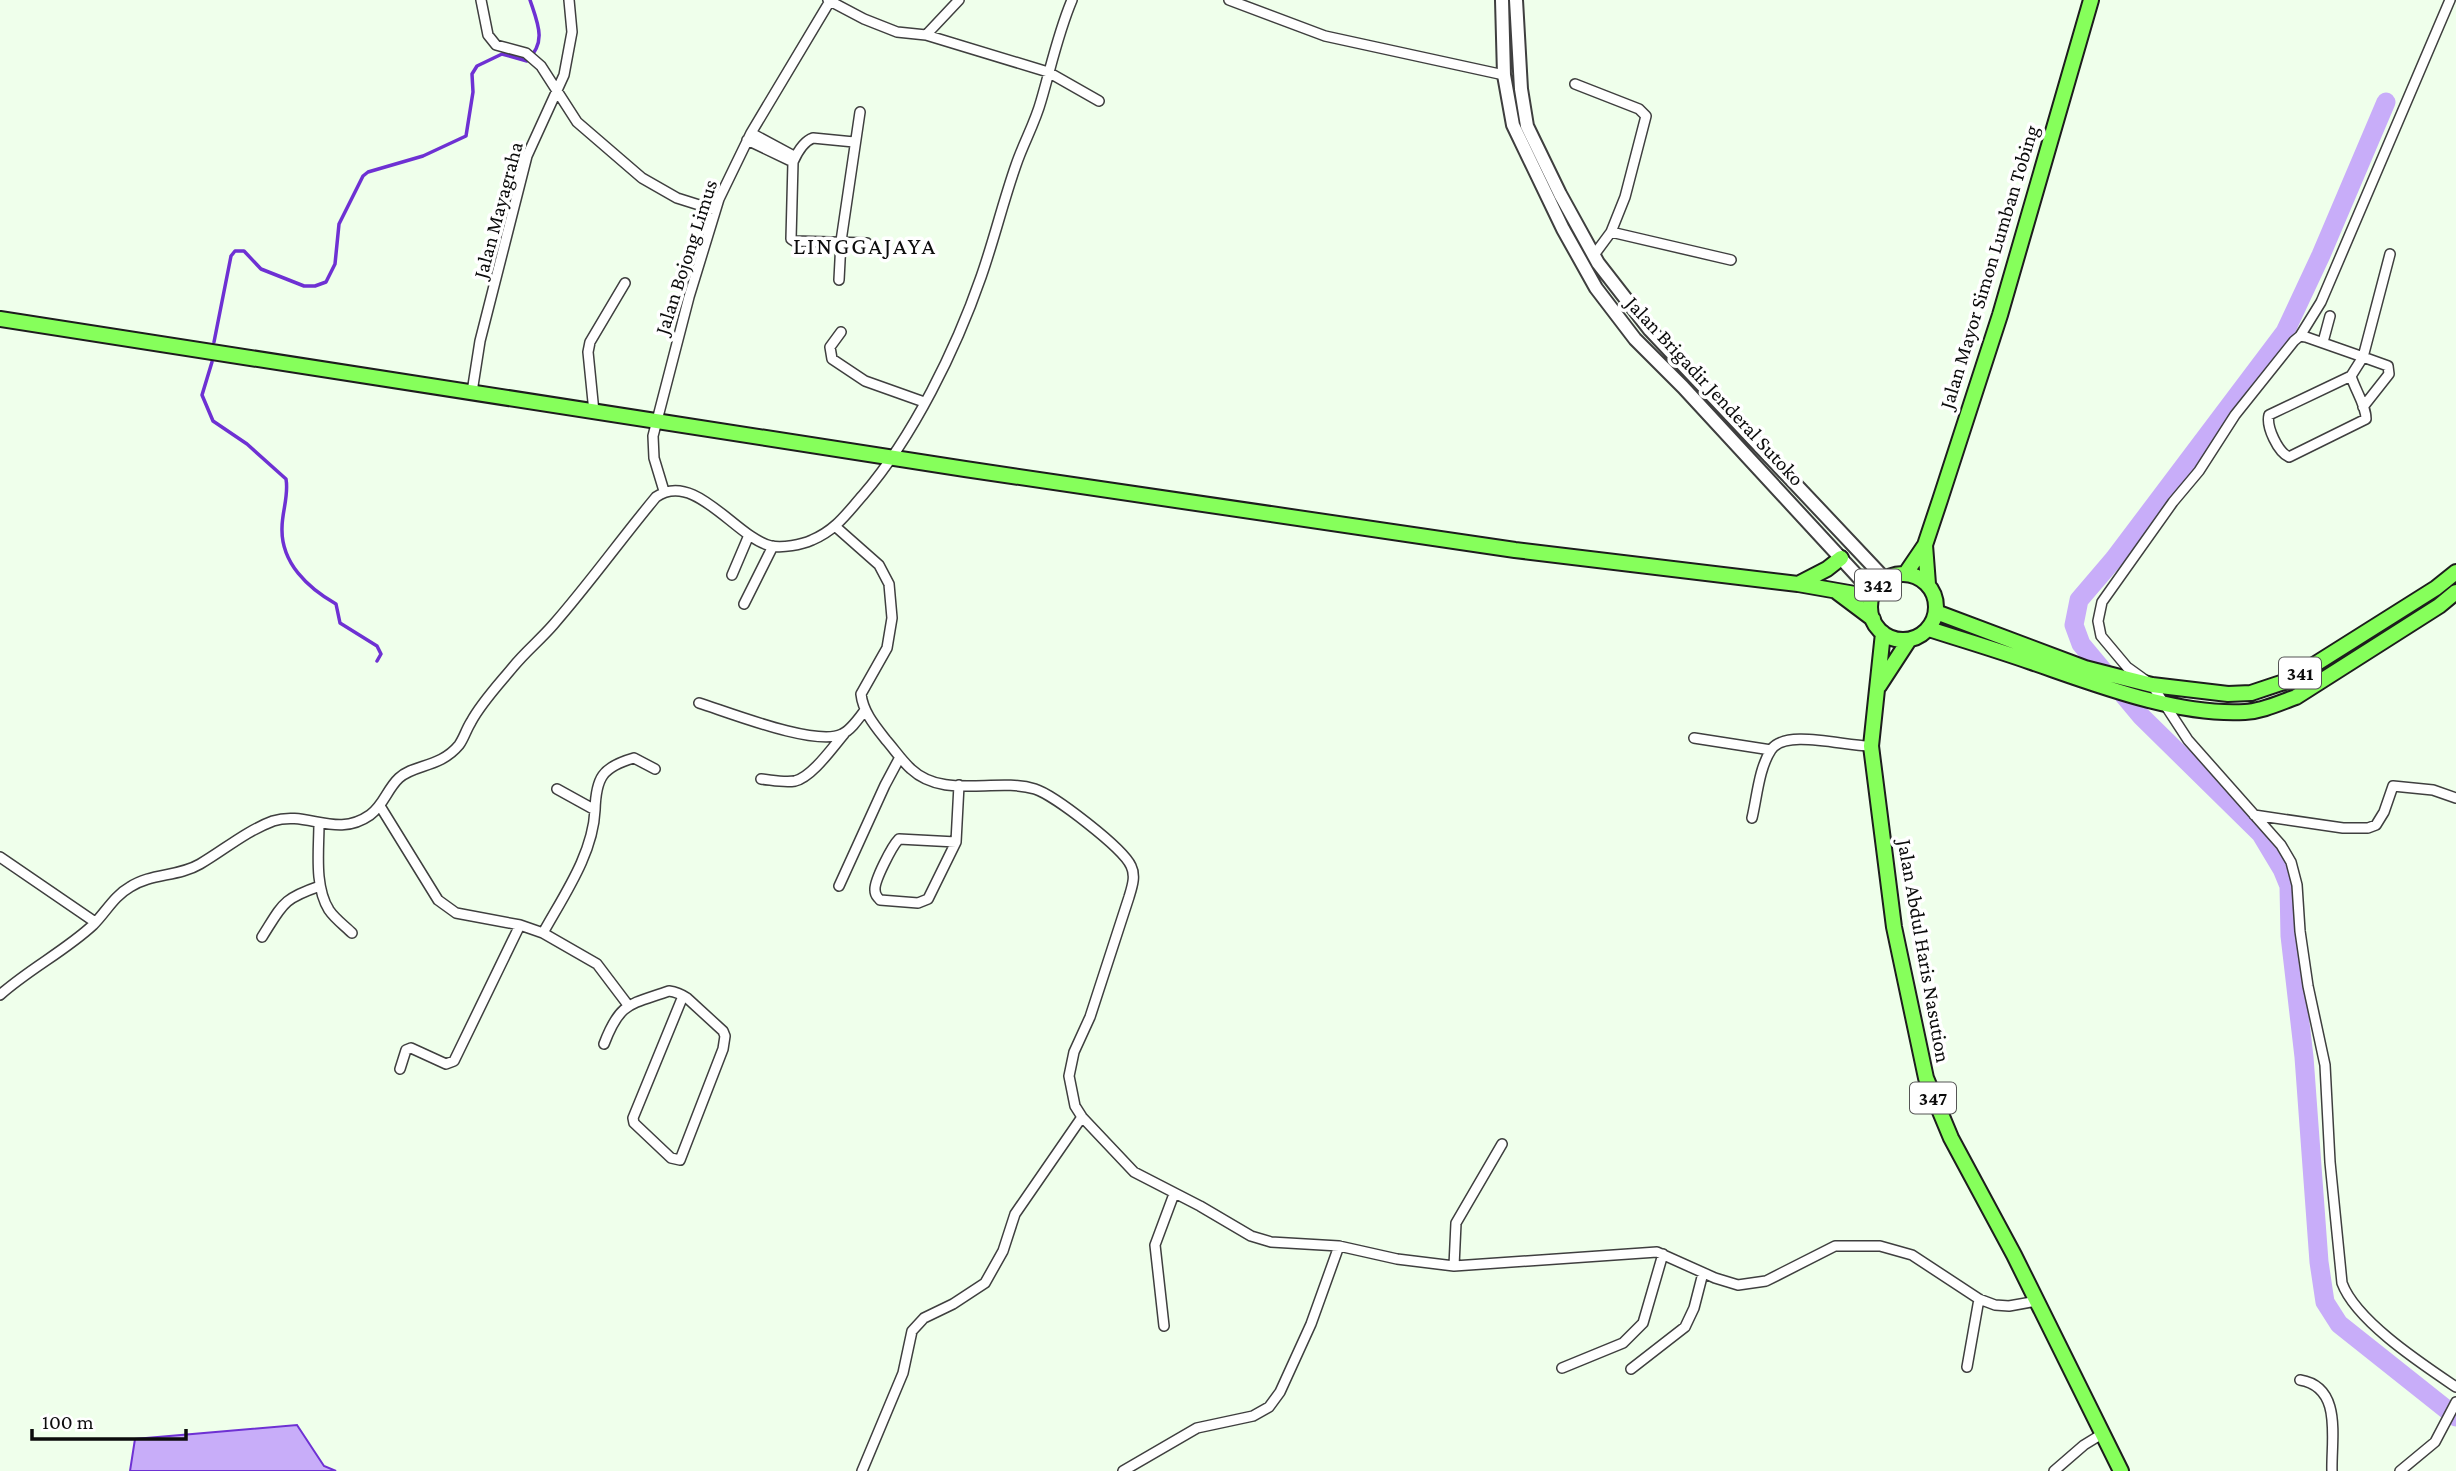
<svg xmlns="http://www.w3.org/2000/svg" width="2456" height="1471" font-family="'Crimson Pro',serif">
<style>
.water{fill:#c8adf9;stroke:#6e31d3;stroke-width:2}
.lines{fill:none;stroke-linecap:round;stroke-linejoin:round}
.stream{stroke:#6e31d3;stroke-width:3.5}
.river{stroke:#c8adf9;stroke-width:19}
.minor-casing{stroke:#3f3f3f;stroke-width:12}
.tertiary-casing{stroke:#3f3f3f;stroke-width:16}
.primary-casing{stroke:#1d1d1d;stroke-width:18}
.minor{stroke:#fff;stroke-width:9}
.tertiary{stroke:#fff;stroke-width:12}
.primary{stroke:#86ff5b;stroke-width:14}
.labels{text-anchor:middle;stroke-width:7;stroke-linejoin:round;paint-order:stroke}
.shield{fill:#fff;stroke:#555;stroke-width:2}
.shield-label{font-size:19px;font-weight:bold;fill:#0c0c0c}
.street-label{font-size:21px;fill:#0c0c0c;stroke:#fff}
.quarter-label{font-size:24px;letter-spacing:2px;fill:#0c0c0c;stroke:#fff}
</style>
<rect width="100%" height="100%" fill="#efffeb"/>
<!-- water -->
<path class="water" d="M297,1425L324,1466L336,1471H130L135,1439Z"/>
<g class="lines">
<!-- stream -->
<path class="stream" d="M214,342L231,256L235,251H244L261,269L304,286H315L326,282L335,264L339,224L363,176L368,172L423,156L466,136L473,92L472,74L477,66L502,54L527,61C547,42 538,24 530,0
M212,362L202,395L213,421L247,444L286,479C289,496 282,511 282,528C281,563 308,588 336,604L340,623L377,646L381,654L377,661"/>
<!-- river -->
<path class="river" d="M2386,102L2321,255L2285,332L2114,559L2079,600L2074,625L2081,644L2141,716L2261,834L2282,869L2289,886L2290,936L2304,1057L2319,1262L2325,1302L2339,1324L2456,1417"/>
<defs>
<path id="minor" d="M481,0L488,35L496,45L526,53L541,66L577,122L642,178L677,198L715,210
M828,0L864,19L897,32L926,35L1048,72L1099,101
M1229,0L1325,36L1504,75
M926,35L959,0
M1575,84L1639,109L1646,116L1625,197L1611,232L1594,255
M751,133L792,155
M747,140L793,162
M854,142L813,138C804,141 797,153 793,162L791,239L794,241L867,243
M1611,232L1731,260
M2390,254L2363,357L2306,337L2300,336L2294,341L2235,415L2199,471L2173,502L2102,602L2098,621L2101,636L2127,667L2152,685L2188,740L2281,845L2291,862L2297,885L2300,931L2308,986L2325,1065L2330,1162L2342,1283C2356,1321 2422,1364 2456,1387
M839,280L841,241L860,112
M841,332L830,347L832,359L865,381L924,402
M2300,336L2321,302L2450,0
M2323,342L2330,316
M2351,376L2269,415C2266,427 2278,452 2289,457L2366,419C2366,405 2355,390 2351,376L2363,357L2388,366L2389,374L2363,407
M472,392L480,341L527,156L564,75L572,32L569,0
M594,412L588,352L590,342L625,283
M664,491L654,458L653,436L689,297L719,199L751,133L830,1
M836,527L879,565L889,584L892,618L887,648L861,694C863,712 875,726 886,740C894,749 902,761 911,769C944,800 996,777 1035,789C1054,795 1123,848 1131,866C1136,876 1132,887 1129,897L1090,1017L1074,1052L1069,1076L1075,1106L1082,1117L1134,1172L1200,1206L1251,1236L1271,1242L1339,1246L1397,1259L1454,1266L1657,1252L1715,1278L1738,1285L1766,1281L1835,1246H1880L1912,1255L1979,1299L1995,1305L2009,1306L2037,1301
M732,575L749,535
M744,604L773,546
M699,703C728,712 816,747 842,734C851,730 859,718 865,710
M1694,738L1771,750
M761,779C772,780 784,783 795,781C812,777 832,748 844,734
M380,806L438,900L456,913L520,925L543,933L597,964L628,1005
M595,810C596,778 602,767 634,758L655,769
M2254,815L2343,828H2368L2376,825L2384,812L2393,786L2433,790L2456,798
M1752,818C1757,797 1759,768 1771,750C1785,728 1847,747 1871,746
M319,823C319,850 314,886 329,910C335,919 345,926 352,933
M956,842L899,839C892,846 874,881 875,890C875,896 877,896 880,900L918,903L928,899L956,842L959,785
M0,857L95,922
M839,886L885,785L900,757
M543,933C564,895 593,854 595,810L557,789
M262,937C283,904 282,899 320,886
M0,995C29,969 65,951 93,925C106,912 114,896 130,887C151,873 178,877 200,864C224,850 246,831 273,821C307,810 336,839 370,815C384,805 387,789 399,778C414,764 440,768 459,745C464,738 466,730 471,722C481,703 499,684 513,667C525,652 540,640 553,625C589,584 621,539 656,497C695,470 736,538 771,546C783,548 801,545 812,540C836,530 847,513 863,495C913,437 956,349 981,277C994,240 1003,202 1016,165C1023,144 1035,123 1041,101C1051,67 1058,33 1072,0
M604,1044C620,1002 629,1005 669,991C676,992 681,994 687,998L723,1031L725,1036L723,1049L680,1160L671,1158L634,1123L633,1118L683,996
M400,1069L406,1050L411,1048L446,1064L454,1061L520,925
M1454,1266L1456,1223L1502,1144
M1164,1326L1155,1245L1174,1194
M1967,1367L1979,1299
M1562,1368L1623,1343L1643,1323L1663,1254
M1631,1369L1685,1327L1694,1308L1703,1273
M2300,1380C2343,1387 2331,1439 2332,1471
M862,1471L903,1373L912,1331L924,1318L953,1304L985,1283L1003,1251L1015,1214L1082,1117
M1123,1471L1197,1428L1253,1416L1269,1407L1280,1392L1311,1324L1339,1246
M2054,1471L2084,1445L2102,1434
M2400,1471L2435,1442L2456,1402"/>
<path id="tertiary" d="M1502,0L1504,75L1513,125L1563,229L1596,288L1635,339L1683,387L1873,593
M1516,0L1521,89L1527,126L1560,194L1598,263L1650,330L1885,579"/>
<path id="primary" d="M0,319L965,469L1515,550L1798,584L1872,597
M1925,545L1928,584
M1906,573L1925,545L1940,500L2000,315L2091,0
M1870 607a33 33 0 1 1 66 0a33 33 0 1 1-66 0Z
M1798,584L1827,569L1841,558
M1837,592L1873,619
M1936,612L2085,668L2120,677L2152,685L2228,694L2251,693L2290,680L2436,588L2456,572
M1929,629C1963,640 1997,650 2031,662C2095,684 2176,716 2245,712C2263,711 2279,703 2296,697L2439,606L2456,592
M1883,633L1871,746L1894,927L1926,1078L1951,1138L2014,1255L2121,1471
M1879,686L1909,640"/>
</defs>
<!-- minor casing -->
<use href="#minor" class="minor-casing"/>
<!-- tertiary casing -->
<use href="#tertiary" class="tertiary-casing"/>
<!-- primary casing -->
<use href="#primary" class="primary-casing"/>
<!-- minor -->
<use href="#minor" class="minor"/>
<!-- tertiary -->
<use href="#tertiary" class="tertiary"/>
<!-- primary -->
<use href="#primary" class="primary"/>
</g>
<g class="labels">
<!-- shield labels -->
<g class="shield">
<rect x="1855" y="569.5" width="46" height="31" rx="5"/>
<rect x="2279" y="657.5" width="42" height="31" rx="5"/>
<rect x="1910" y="1082.5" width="46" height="31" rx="5"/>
</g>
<g class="shield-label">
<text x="1878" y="592">342</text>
<text x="2300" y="680">341</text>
<text x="1933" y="1105">347</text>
</g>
<!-- street labels -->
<g class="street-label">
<text transform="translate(498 210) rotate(-75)" y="7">Jalan Mayagraha</text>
<text transform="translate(686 257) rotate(-72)" y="7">Jalan Bojong Limus</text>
<text transform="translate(1989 267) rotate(-73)" y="7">Jalan Mayor Simon Lumban Tobing</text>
<text transform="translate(1715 391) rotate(47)" y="7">Jalan Brigadir Jenderal Sutoko</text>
<text transform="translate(1924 951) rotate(80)" y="7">Jalan Abdul Haris Nasution</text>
</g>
<!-- quarter labels -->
<g class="quarter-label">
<text x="865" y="254">LINGGAJAYA</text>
</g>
</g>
<!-- scale -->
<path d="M32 1429v10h154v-10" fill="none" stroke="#0c0c0c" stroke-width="3.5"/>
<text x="42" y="1429" font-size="21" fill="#0c0c0c" stroke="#ffffff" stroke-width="5" paint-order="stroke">100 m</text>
</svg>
